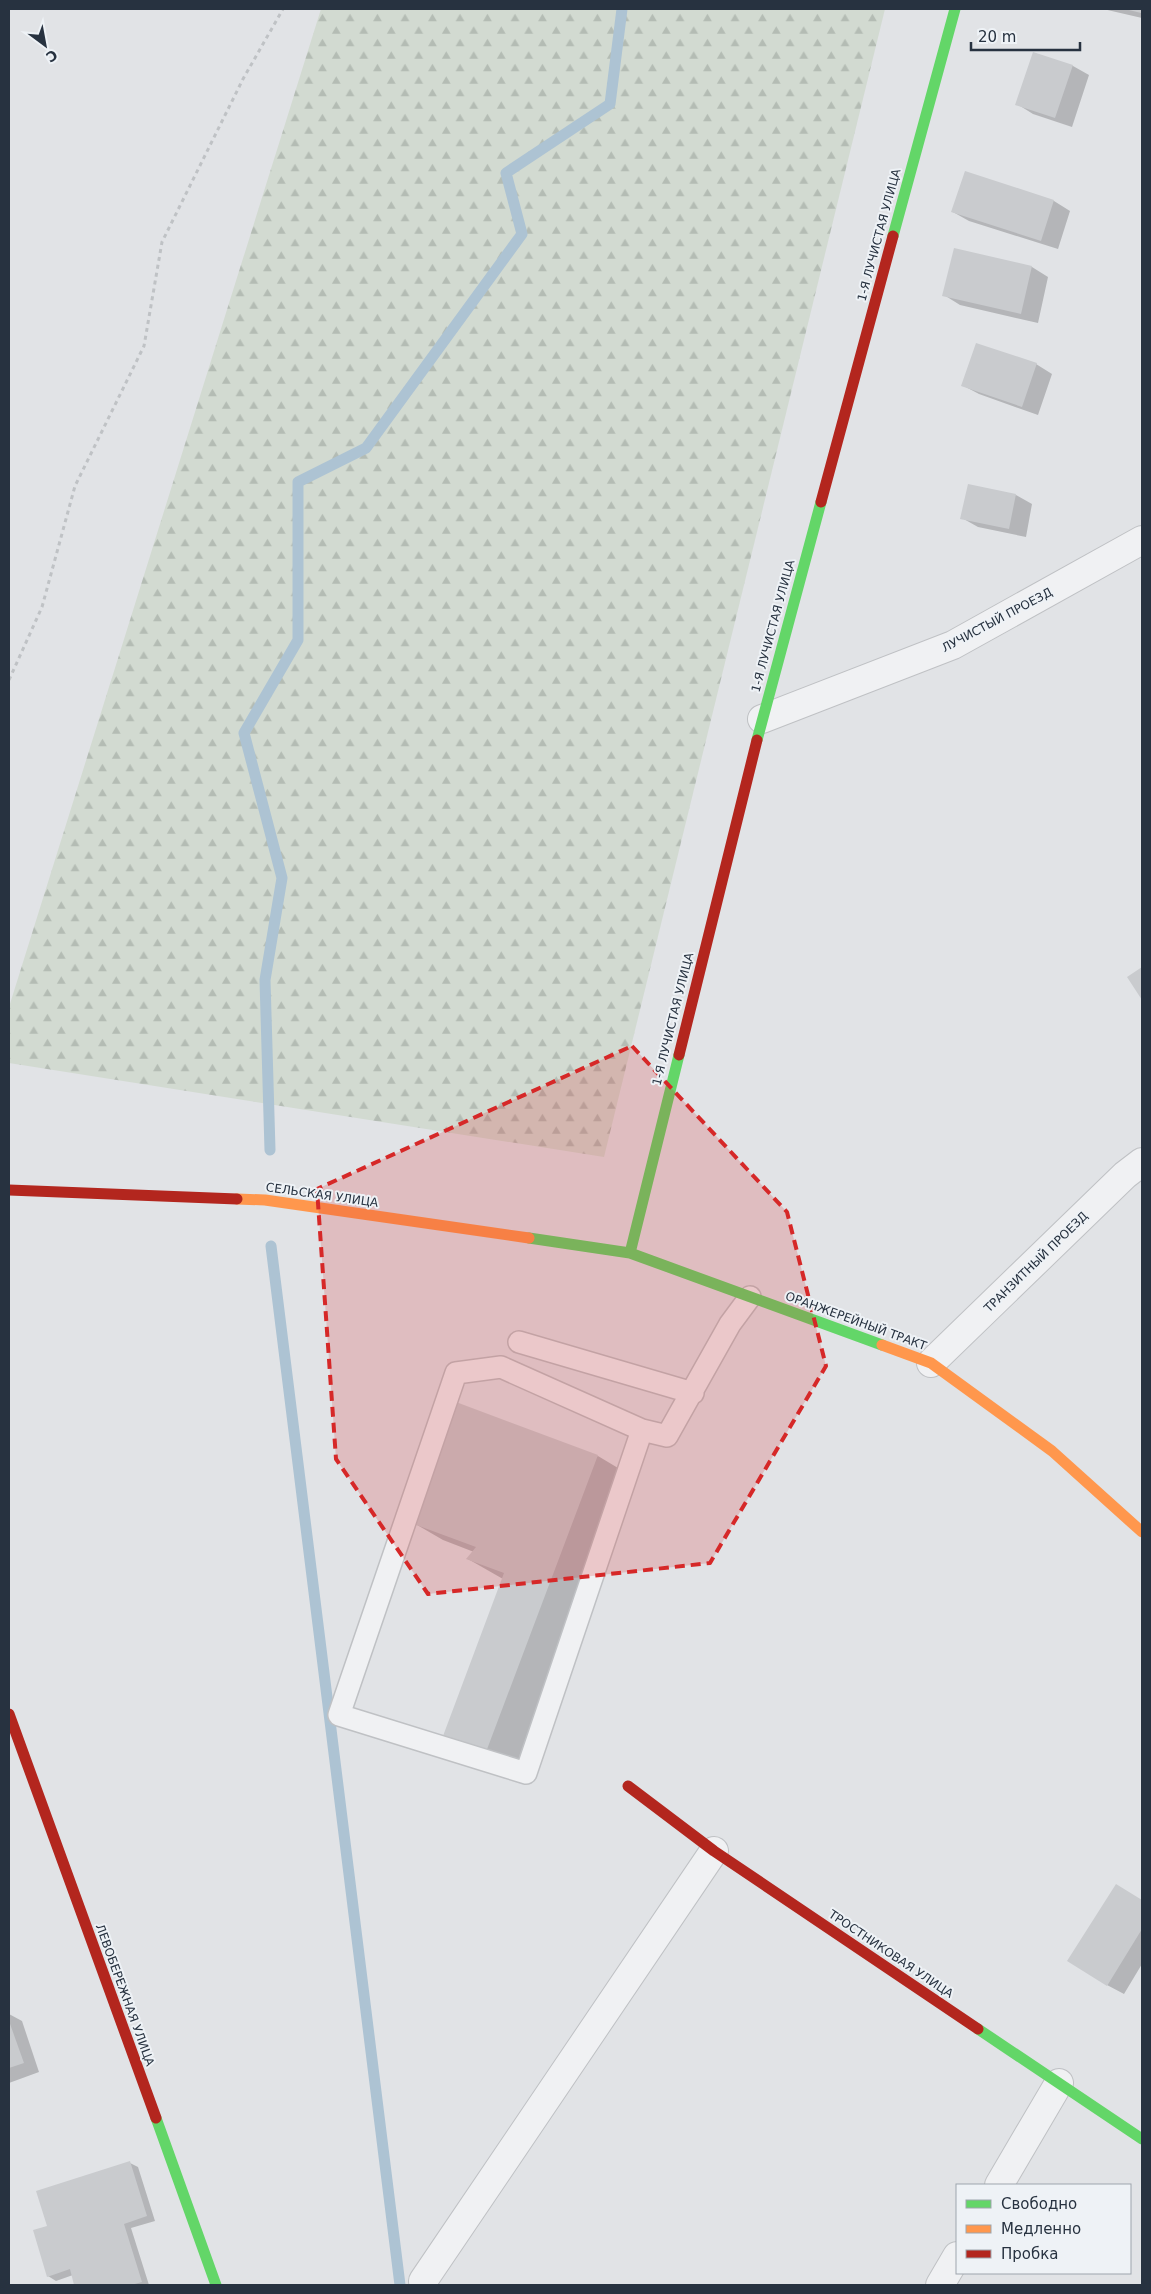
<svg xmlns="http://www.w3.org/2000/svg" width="1151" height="2294" font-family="'DejaVu Sans',sans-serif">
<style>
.forest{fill:url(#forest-firs)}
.shadow{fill:#0003}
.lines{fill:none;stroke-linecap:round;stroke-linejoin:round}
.stream{stroke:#adc3d3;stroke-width:11}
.building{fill:#c9cbce}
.lane-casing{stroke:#bfc1c4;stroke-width:24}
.street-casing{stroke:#bfc1c4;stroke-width:30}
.path{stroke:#bfc2c5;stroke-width:3;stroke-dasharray:4 4;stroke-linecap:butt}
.lane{stroke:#f0f1f3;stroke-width:21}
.street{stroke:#f0f1f3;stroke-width:28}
.fast{stroke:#63d668;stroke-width:11}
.slow{stroke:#ff974d;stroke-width:11}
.jam{stroke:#b3261e;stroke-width:11}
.marked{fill:#d62828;fill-opacity:0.2;stroke:#d62828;stroke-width:4;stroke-dasharray:10 6;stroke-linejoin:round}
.labels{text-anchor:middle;stroke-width:4;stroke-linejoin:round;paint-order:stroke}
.street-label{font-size:12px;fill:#273240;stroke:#eef2f6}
</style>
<defs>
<pattern id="forest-firs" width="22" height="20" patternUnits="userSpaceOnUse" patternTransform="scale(1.25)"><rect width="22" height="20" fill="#d2dad1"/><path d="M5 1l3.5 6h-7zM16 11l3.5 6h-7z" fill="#b4bcb4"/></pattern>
</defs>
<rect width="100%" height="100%" fill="#e1e3e6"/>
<!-- forest -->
<path class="forest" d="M321,9H885L604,1157L9,1063V1007Z"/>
<!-- shadow -->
<path class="shadow" d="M1103,9H1142V18Z
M1034,53L1073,66L1089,75L1072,127L1033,114L1017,104Z
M965,173L1054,201L1070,211L1058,249L969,221L953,212Z
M955,250L1032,267L1048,277L1038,323L960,305L944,295Z
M1036,364L1052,374L1038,415L979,394L962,385Z
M1016,495L1032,504L1026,537L978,527L962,518Z
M598,1456L628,1474L517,1769L476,1753L503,1579L468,1559L474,1552L443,1540L412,1522Z
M1116,1886L1142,1901V1964L1124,1994L1107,1985Z
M9,2014L22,2021L39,2072L9,2083Z
M130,2163L138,2167L155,2221L131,2228L149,2285H76L73,2275L56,2281L48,2276V2227Z"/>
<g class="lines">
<!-- stream -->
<path class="stream" d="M270,1150L265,980L282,878L244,733L298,640V482L366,448L522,234L506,173L610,104L622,9
M271,1246L400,2285"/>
</g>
<!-- building -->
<path class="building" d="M1125,9H1142L1141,13Z
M1033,52L1073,65L1055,118L1015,105Z
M965,171L1054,200L1041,241L951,212Z
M954,248L1032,266L1021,314L942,296Z
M976,343L1037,363L1022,407L961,386Z
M968,484L1016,494L1009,529L960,519Z
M1142,967V1000L1127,977Z
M456,1402L598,1455L486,1752L443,1736L504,1573L466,1559L476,1547L411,1523Z
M1116,1884L1142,1900V1929L1107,1986L1067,1961Z
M9,2021L24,2063L9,2068Z
M130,2161L147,2216L124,2224L142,2282L131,2285H74L70,2269L47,2277L33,2230L47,2226L36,2191Z"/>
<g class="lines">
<defs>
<path id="lane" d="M519,1342L693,1393
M642,1430L501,1367L456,1373L339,1715L526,1773L642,1430L667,1436L730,1324L750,1297"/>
<path id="street" d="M762,719L953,645L1142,540
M931,1363L1125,1175L1142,1162
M999,2185L1059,2083
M423,2281L714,1851
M940,2285L957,2256"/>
</defs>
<!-- lane casing -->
<use href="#lane" class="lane-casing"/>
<!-- street casing -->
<use href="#street" class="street-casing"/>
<!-- path -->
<path class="path" d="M9,680L42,607L75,486L144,346L162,242L243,79L283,9"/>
<!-- lane -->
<use href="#lane" class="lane"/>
<!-- street -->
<use href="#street" class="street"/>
<!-- fast -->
<path class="fast" d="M893,236L955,9
M757,740L821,502
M529,1238L630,1253L882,1345
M630,1253L679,1055
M978,2029L1142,2139
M156,2118L216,2285"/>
<!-- slow -->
<path class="slow" d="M237,1199L265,1200L529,1238
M882,1345L931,1363L1052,1451L1142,1532"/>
<!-- jam -->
<path class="jam" d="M821,502L893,236
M679,1055L757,740
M9,1190L237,1199
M9,1714L156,2118
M628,1786L714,1851L978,2029"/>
</g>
<!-- marked area -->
<path class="marked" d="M632,1046L787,1212L826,1366L710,1563L428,1594L336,1459L317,1189Z"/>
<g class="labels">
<!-- street labels -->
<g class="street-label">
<text transform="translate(879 235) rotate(-75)" y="4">1-Я ЛУЧИСТАЯ УЛИЦА</text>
<text transform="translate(997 620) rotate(-28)" y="4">ЛУЧИСТЫЙ ПРОЕЗД</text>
<text transform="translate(773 626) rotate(-75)" y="4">1-Я ЛУЧИСТАЯ УЛИЦА</text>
<text transform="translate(673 1019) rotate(-76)" y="4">1-Я ЛУЧИСТАЯ УЛИЦА</text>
<text transform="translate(322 1195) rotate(8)" y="4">СЕЛЬСКАЯ УЛИЦА</text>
<text transform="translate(1036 1262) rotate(-44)" y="4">ТРАНЗИТНЫЙ ПРОЕЗД</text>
<text transform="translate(856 1321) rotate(20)" y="4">ОРАНЖЕРЕЙНЫЙ ТРАКТ</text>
<text transform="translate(891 1954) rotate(34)" y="4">ТРОСТНИКОВАЯ УЛИЦА</text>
<text transform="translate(125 1995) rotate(70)" y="4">ЛЕВОБЕРЕЖНАЯ УЛИЦА</text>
</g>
</g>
<!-- border -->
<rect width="1151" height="2294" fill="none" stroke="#273240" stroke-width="20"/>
<!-- legend -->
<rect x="956" y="2184" width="175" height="90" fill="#eef2f6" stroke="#9ea5ad"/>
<rect x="966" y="2200" width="25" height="8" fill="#63d668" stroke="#9ea5ad"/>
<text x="1001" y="2209" font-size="15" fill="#273240">Свободно</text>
<rect x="966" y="2225" width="25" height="8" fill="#ff974d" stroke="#9ea5ad"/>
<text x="1001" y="2234" font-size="15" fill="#273240">Медленно</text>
<rect x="966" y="2250" width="25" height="8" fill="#b3261e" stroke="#9ea5ad"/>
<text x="1001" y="2259" font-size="15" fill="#273240">Пробка</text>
<!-- north arrow -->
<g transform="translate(45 45) rotate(148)" stroke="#eef2f6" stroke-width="4" paint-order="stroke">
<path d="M0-4L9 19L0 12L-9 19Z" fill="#273240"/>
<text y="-8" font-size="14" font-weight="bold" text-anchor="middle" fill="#273240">С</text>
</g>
<!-- scale -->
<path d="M971 42v8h109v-8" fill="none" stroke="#273240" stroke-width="2.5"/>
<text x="978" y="42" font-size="15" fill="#273240" stroke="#eef2f6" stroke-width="4" paint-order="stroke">20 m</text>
</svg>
